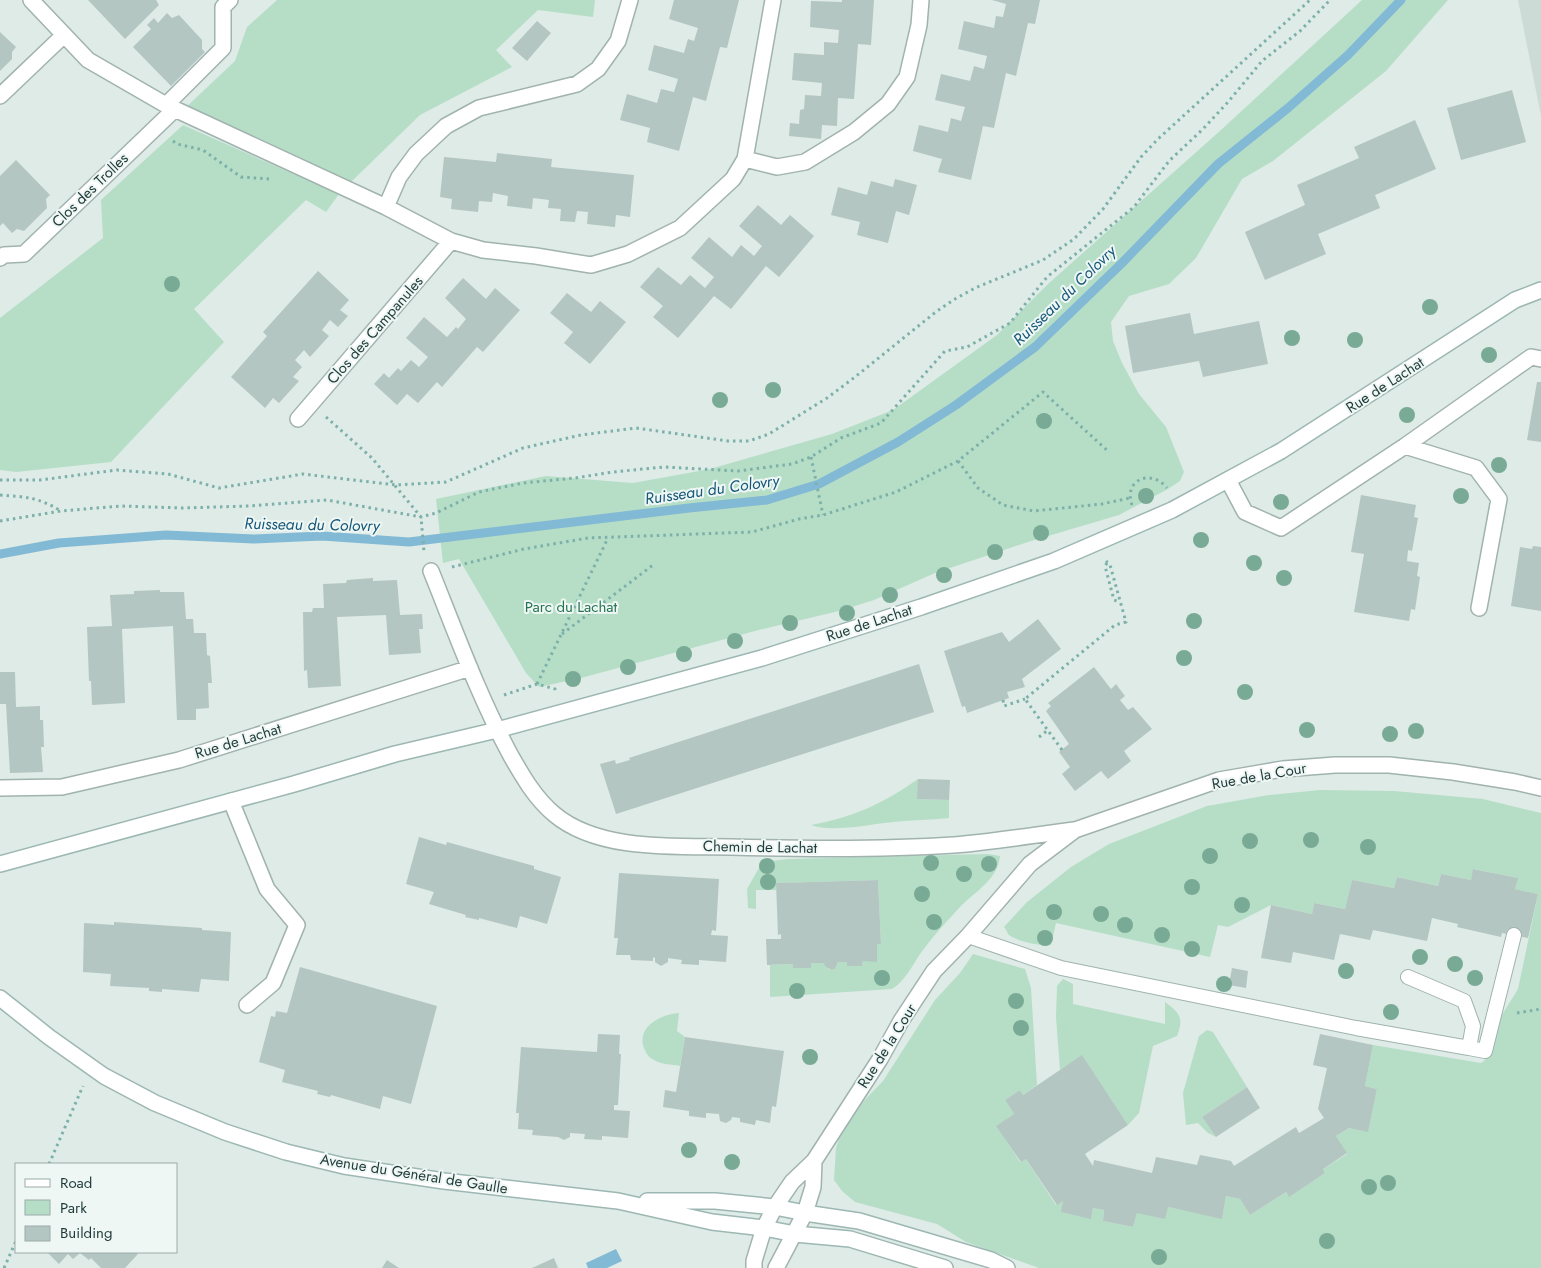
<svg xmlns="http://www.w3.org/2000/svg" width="1541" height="1268" font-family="Jost,sans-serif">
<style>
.built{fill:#cddbd7}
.green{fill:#b6dec7}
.water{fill:#82b9d4}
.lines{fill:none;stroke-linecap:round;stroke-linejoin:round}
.stream{stroke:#82b9d4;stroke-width:9}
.building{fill:#b4c6c1}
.lane-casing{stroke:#a1b3af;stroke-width:16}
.street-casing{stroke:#a1b3af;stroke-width:18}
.secondary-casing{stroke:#9db7b2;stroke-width:18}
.path{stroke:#7db0a9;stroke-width:3;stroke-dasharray:2.5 4;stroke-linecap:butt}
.lane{stroke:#fff;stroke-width:14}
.street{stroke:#fff;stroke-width:15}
.secondary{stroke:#fff;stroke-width:15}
.tree{fill:#79aa95}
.labels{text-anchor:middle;stroke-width:4;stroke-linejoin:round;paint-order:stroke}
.street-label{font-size:15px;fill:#1f3b39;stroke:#eff7f5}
.park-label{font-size:15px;fill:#277452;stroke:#eff7f5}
.water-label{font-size:16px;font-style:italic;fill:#16587a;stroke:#eff7f5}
</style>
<rect width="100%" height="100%" fill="#deebe7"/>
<!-- built -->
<path class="built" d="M1518,0H1541V116Z"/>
<!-- green -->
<path class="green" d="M277,0H595L593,17L538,10L496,50L512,67L420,115L351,182L183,110L235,61L247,27Z
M1362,0H1448L1386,71L1273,161L1242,179L1196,258L1169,284L1129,296L1111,322L1113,341L1122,363L1139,394L1166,427L1184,472L1180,481L1168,489L1119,515L1028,542L935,573L874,600L839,611L755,631L581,678L539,687L526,673L459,559L443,563L436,499L546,476L633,483L710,469L832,434L893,410L997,335L1048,284L1221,130Z
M183,125L339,194L326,212L306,200L194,309L224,342L111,462L16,472L0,470V318L103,238L101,200Z
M918,779V799L949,800V818C930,820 912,820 893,822C872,824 830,833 811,825C851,818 885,803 918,779Z
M1320,790L1394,791L1483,799L1541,813V1268H1039L966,1242L937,1224L855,1202L842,1191L834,1180L836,1148L842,1129L853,1112L883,1081L935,1000L960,973L973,954L1025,969L1031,988L1037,1085L1023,1095L1020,1090L1005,1100L1014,1114L997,1126L1020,1162L1026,1159L1056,1205L1063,1201L1062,1212L1091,1218L1093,1208L1104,1210L1103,1221L1133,1227L1137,1213L1168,1207L1222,1218L1226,1196L1240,1199L1250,1215L1286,1192L1289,1196L1325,1173L1323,1169L1347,1154L1336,1136L1349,1128L1368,1131L1377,1089L1365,1086L1373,1045L1481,1063L1485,1060L1497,1023L1518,989L1538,894L1515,889L1517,878L1474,869L1471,880L1441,874L1438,886L1397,877L1394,888L1352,880L1345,909L1314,903L1312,914L1271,905L1228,927L1218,925L1210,957L1056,923L1051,945C1042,947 1015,941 1008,934C1007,932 1006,929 1004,927L1027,902L1071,867L1109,844L1207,806L1269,795Z
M988,854L1000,856C998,879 976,891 961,906C948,920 934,935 923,950C913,963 906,981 892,989L770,997V965L793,964L794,968H811V963H830L828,969L831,970L835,969L838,962H847V966H862L863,961H877V944H881L878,880L777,883L776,890H756V909L748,908L747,889L760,866L771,861L788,859Z
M1063,979L1073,984V1004L1165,1024V1002C1180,1013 1184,1018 1177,1036L1153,1046L1139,1113L1128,1125L1082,1056L1060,1070L1056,1017L1057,986Z
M679,1013L677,1031L685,1037L680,1066C672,1064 661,1065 654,1060C649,1058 646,1053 644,1048C636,1027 661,1014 679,1013Z
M1207,1030L1213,1032L1247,1087L1202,1117L1216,1137L1208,1133L1198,1123L1186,1125L1183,1093L1199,1036Z"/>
<!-- water -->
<path class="water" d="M616,1249L622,1261L607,1268H588L586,1263Z"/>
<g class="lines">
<!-- stream -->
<path class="stream" d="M0,554L59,543L166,535L254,539L322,536L409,542L689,508L767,500L819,484L898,442L956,405L1035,347L1122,263L1218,164L1288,108L1348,55L1401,0"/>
</g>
<!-- building -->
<path class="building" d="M88,0H156L159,5L125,39Z
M674,0H739L727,48L720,47L706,101L693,97L679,151L647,142L650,128L620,120L627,94L657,103L661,89L674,92L678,79L648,70L654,45L684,53L688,39L694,41L698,28L669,19Z
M842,0H874L871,45L858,44L854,99L838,98L837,126L822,125L821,139L789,136L790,123L799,124L800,110L804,109L805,95L821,96L822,83L792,80L794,53L824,55V42L838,43L839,30L810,27L811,1L842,2Z
M992,0H1040L1035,24L1028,23L1016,76L1006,73L994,128L983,126L971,180L938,172L942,159L913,151L919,125L948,132L951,118L961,121L965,107L935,100L941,74L970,81L974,66L984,69L987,56L958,49L964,21L994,28L996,16L1003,17L1006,4Z
M167,13L172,18L179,15L202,40V49L205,52L171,86L133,47L151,29L147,25L154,18L158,23Z
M537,21L551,33L527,61L512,48Z
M0,32L16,47L12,52V59L0,71Z
M1512,90L1526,142L1461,160L1447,108Z
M1415,120L1436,169L1375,195L1380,208L1318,234L1326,254L1265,280L1245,232L1305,205L1297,185L1359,158L1354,147Z
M497,153L552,159L551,167L634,175L630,217L616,215L615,227L587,224L588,212L577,211L575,222L560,221L561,209L548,208L549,200L533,198L532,209L507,206L508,196L493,193L492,202L479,201L478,212L451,209L452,199L440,197L444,157L496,162Z
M16,160L50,195L46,199L47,208L24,231L17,229L12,233L3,223L0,226V176Z
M895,179L917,185L909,215L896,211L888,243L857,235L860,222L831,215L838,187L867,195L871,181L893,187Z
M758,205L781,225L790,215L814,236L779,277L766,266L731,309L714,296L678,338L653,317L663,306L640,287L658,267L681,285L690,275L705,288L714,277L691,258L709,237L732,257L741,245L754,256L762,246L739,226Z
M318,271L349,300L340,310L348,316L338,327L330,320L322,330L329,336L310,357L304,350L295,360L302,367L293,377L299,381L279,403L273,398L265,408L231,377L267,336L263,332Z
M463,278L486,299L495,288L520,310L483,352L477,347L442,387L437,382L418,403L407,394L397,405L374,384L384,373L389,378L398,368L401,371L411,360L419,367L428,357L406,338L424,317L447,337L456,327L458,329L466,319L445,298Z
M567,293L591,312L600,301L626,322L590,364L564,343L573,332L550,313Z
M1190,313L1194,334L1259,321L1268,364L1203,377L1199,361L1133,373L1125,326Z
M1537,382H1541V442L1527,440Z
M1361,495L1416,505L1414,517L1418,518L1412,551L1408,550L1407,561L1419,563L1417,576L1420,577L1415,610L1411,609L1409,621L1354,612L1364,554L1351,552Z
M1533,546L1541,547V611L1511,606L1520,547L1532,549Z
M373,578V581L397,580L400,615L422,614L423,629H419L421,653L389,655L386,615L337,617L341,686L308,688L307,670L304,671L303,612H312L313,608H324L323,584L346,583L347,580Z
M160,590V592H184L186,619H193L194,633H206L207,655L210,656L212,683H208L209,708L196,709V720H177L173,626L122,629L125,703L92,705L91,681H89L87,627L112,626L110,595L134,594V591Z
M1038,619L1061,649L1022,679L1025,687L1007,692L1009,698L967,713L965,706L962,707L944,651L1002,632L1009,642Z
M919,664L934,712L616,814L600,764L615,760L616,764L630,760L629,758Z
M1094,667L1111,689L1116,684L1125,696L1120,700L1128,710L1133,707L1152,729L1124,751L1131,761L1108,779L1101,771L1075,791L1062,774L1070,767L1059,752L1069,744L1046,711L1051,706L1048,703Z
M0,672H15L16,707L40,706V720H43L44,747H41L43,772L10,773L6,704H0Z
M918,779L950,780L949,800L917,799Z
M419,837L446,845L447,842L534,866V869L561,877L547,924L520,916L517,928L479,918V920L465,917L466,915L429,904L434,892L406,884Z
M1473,869L1518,878L1515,889L1538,894L1528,938L1502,933L1501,937L1457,927L1458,924L1432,918L1427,941L1373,930L1370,940L1340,934L1334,960L1293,952L1291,963L1261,958L1271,905L1312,914L1314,903L1345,909L1352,880L1394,888L1397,877L1438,886L1441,874L1471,880Z
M619,873L719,879L716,931L712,930L711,935L728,936L726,962L699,960V965L681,964L682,960L668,958V962L661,966L655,962V958L653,957V961L631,960L630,955H616L618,938H614Z
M878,880L881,944H877V962L863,961L862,966H847V962H838L835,969L831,970L825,966L824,963H811V968H793V964L767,965L766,939H781V934L778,935L776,883Z
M114,922L202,928V930L231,932L229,981L201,979L199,992L162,989V992L149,991V988L110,986L111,974L83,972L84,923L114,925Z
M300,967L437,1006L411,1104L383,1096L380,1109L331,1095L330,1097L317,1094L318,1091L282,1082L285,1070L259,1062L271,1016L275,1017L276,1011L287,1013Z
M1232,968L1248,971L1246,988L1229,985Z
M598,1034L620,1035L619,1054H621L618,1105H614V1110L630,1111L628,1138L602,1136V1140L584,1139L585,1134L570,1133V1137L564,1140L558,1137L532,1135L533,1130L518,1129L519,1113H516L521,1047L597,1052Z
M1320,1034L1373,1045L1365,1086L1377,1089L1368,1132L1349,1128L1336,1136L1347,1153L1323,1169L1325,1173L1289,1197L1286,1192L1250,1215L1240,1199L1226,1196L1222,1219L1168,1207L1165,1219L1137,1213L1133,1227L1103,1221L1104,1210L1093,1208L1091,1219L1061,1212L1063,1201L1057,1205L1026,1159L1021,1162L996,1126L1014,1114L1005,1100L1020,1090L1023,1095L1082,1055L1128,1125L1085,1154L1093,1166L1094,1160L1152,1173L1156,1157L1197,1165L1200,1155L1231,1161L1234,1166L1296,1127L1299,1133L1324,1118L1318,1109L1327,1068L1313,1065Z
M685,1037L784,1051L776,1107L772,1106L770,1123L756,1120L755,1125L740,1122V1118L732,1117L731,1120L726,1123L720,1121L719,1114L706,1113V1118L689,1116V1111L663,1107L665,1090L676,1092Z
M1247,1087L1260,1108L1216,1137L1202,1117Z
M47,1252H136L138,1254L125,1268H101L91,1258L89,1260L80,1253L73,1259L68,1254L59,1264Z
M554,1258L558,1268H532Z
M387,1260L399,1268H382Z"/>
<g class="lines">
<defs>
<path id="lane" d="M968,936L1061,968L1356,1028L1469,1048L1473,1026L1464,1001L1408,977
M1469,1048L1485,1051L1514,935"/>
<path id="street" d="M31,0L88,60L166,105L386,207L451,241L483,250L536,256L591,265L628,254L680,228L733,179L745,159L777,167L805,162L854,132L888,104L907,77L919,25L921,0
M0,96L64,35
M166,105L223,48V7L230,0
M745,159L773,0
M386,207L399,177L416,154L446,126L479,108L577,84L598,69L618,41L630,0
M0,258L4,255L24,254L175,109
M298,419L451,241
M1405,446L1531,357L1541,359
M1228,480L1245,512L1281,528L1405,446L1476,468L1499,499L1479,608
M431,571C456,633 479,697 511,756C523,777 535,798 554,814C599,852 677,846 732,847C806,849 880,850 954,845C994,842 1034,835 1074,830
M0,788L62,787L179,760L470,668
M231,801L267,889L297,925L273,983L247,1005
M754,1268V1261L764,1228L775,1207L792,1182L814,1161L880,1059L901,1021L934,971L968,936L1030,864L1075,830L1219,780L1283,769L1335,765H1389L1453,772L1515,782L1541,788
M776,1268L805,1213L813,1187L814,1161"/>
<path id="secondary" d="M0,864L294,784L395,754L497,730L762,658L921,607L1054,561L1172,510L1281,451L1515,300L1541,290
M0,998L49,1037L104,1076L155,1103L225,1132L286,1152L344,1166L444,1181L618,1201L712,1222L764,1228L795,1234L850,1239L945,1268
M647,1201H715L775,1207L805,1213L859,1221L991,1260L1007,1268"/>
</defs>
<!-- lane casing -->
<use href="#lane" class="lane-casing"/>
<!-- street casing -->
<use href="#street" class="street-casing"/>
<!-- secondary casing -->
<use href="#secondary" class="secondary-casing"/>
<!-- path -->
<path class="path" d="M173,141L177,144L203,150L241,177L269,179
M326,417L372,458L421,517L424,552
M811,457L823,515
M958,461L978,488L1003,505L1034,511L1102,504L1130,498
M0,480H40L117,470L168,474L219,488L303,474L396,485L446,482L523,448L581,435L636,428L728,441H749L769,434L827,398L855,377L937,311L955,299L975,288L1043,260L1074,239L1103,209L1141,157L1158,139L1310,0
M0,495C26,497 38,497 61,511
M1132,505C1123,480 1151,468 1167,488
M0,521L61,511L121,506L182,508L250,506L327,500L421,517L436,513L479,492L523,483L575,478L613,472L664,467L738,471L792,464L811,457L841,438L881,423L945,351L967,347L1010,323L1047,277L1134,207L1169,161L1203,129L1228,102L1262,61L1300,31L1330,0
M1107,563L1105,566L1114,600L1120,602
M452,567L524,549L588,538L752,532L799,519L823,515L896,492L958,461L1043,392L1109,452
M562,634L653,565
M537,684L608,538
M504,695L537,684L555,689L556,692
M1003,700L1004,706L1025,699
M1039,737L1048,730
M1062,750L1025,699L1115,625L1126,622L1110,565L1106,561
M1517,1013L1541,1009
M49,1164L83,1086
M4,1268L16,1241"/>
<!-- lane -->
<use href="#lane" class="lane"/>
<!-- street -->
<use href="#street" class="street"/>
<!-- secondary -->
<use href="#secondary" class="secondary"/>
</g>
<!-- trees -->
<g class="tree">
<circle cx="172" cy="284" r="8"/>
<circle cx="1430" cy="307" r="8"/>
<circle cx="1292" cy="338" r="8"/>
<circle cx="1355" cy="340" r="8"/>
<circle cx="1489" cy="355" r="8"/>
<circle cx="773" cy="390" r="8"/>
<circle cx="720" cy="400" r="8"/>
<circle cx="1407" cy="415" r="8"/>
<circle cx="1044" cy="421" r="8"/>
<circle cx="1499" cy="465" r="8"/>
<circle cx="1146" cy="496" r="8"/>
<circle cx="1461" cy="496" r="8"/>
<circle cx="1281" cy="502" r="8"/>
<circle cx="1041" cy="533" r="8"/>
<circle cx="1201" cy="540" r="8"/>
<circle cx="995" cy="552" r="8"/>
<circle cx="1254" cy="563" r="8"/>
<circle cx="944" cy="575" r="8"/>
<circle cx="1284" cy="578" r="8"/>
<circle cx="890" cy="595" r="8"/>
<circle cx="847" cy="613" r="8"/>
<circle cx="1194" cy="621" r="8"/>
<circle cx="790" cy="623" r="8"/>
<circle cx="735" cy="641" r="8"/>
<circle cx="684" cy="654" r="8"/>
<circle cx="1184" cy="658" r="8"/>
<circle cx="628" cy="667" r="8"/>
<circle cx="573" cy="679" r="8"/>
<circle cx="1245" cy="692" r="8"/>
<circle cx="1307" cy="730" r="8"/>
<circle cx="1416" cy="731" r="8"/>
<circle cx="1390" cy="734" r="8"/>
<circle cx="1311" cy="840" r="8"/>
<circle cx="1250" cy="841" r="8"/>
<circle cx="1368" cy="847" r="8"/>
<circle cx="1210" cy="856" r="8"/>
<circle cx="931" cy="863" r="8"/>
<circle cx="989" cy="864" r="8"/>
<circle cx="767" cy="866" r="8"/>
<circle cx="964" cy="874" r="8"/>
<circle cx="768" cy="882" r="8"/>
<circle cx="1192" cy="887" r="8"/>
<circle cx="922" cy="894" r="8"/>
<circle cx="1242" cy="905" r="8"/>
<circle cx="1054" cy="912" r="8"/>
<circle cx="1101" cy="914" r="8"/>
<circle cx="934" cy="922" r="8"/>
<circle cx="1125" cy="925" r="8"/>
<circle cx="1162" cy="935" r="8"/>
<circle cx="1045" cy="938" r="8"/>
<circle cx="1192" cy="949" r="8"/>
<circle cx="1420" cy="957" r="8"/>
<circle cx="1455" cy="964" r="8"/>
<circle cx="1346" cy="971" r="8"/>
<circle cx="882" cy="978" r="8"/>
<circle cx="1475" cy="978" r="8"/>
<circle cx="1224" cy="984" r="8"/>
<circle cx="797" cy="991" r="8"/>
<circle cx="1016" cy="1001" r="8"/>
<circle cx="1391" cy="1012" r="8"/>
<circle cx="1021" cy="1028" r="8"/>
<circle cx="810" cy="1057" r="8"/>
<circle cx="689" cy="1150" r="8"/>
<circle cx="732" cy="1162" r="8"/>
<circle cx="1388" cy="1183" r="8"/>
<circle cx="1369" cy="1187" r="8"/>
<circle cx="1327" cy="1241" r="8"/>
<circle cx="1159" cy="1257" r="8"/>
</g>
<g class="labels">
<!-- street labels -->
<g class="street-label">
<text transform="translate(90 190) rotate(-44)" y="5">Clos des Trolles</text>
<text transform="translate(375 330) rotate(-49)" y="5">Clos des Campanules</text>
<text transform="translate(1385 385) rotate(-33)" y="5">Rue de Lachat</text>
<text transform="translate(869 623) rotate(-18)" y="5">Rue de Lachat</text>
<text transform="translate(238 741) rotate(-17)" y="5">Rue de Lachat</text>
<text transform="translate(1259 776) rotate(-10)" y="5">Rue de la Cour</text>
<text transform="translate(760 847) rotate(1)" y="5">Chemin de Lachat</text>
<text transform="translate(887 1046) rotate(-58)" y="5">Rue de la Cour</text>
<text transform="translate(414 1174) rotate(9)" y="5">Avenue du Général de Gaulle</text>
</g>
<!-- park labels -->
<g class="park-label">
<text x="571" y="612">Parc du Lachat</text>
</g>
<!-- water labels -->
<g class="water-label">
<text transform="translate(1064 295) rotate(-44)" y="6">Ruisseau du Colovry</text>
<text transform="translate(712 489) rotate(-8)" y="6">Ruisseau du Colovry</text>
<text transform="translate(312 524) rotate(1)" y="6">Ruisseau du Colovry</text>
</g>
</g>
<!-- legend -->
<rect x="15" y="1163" width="162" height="90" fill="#eff7f5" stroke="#9cacaa"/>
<rect x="25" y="1179" width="25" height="8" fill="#ffffff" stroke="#9cacaa"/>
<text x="60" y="1188" font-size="15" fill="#1f3b39">Road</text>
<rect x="25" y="1200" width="25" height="15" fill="#b6dec7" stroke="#9cacaa"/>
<text x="60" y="1213" font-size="15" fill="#1f3b39">Park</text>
<rect x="25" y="1226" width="25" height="15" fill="#b4c6c1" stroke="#9cacaa"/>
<text x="60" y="1238" font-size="15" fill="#1f3b39">Building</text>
</svg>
